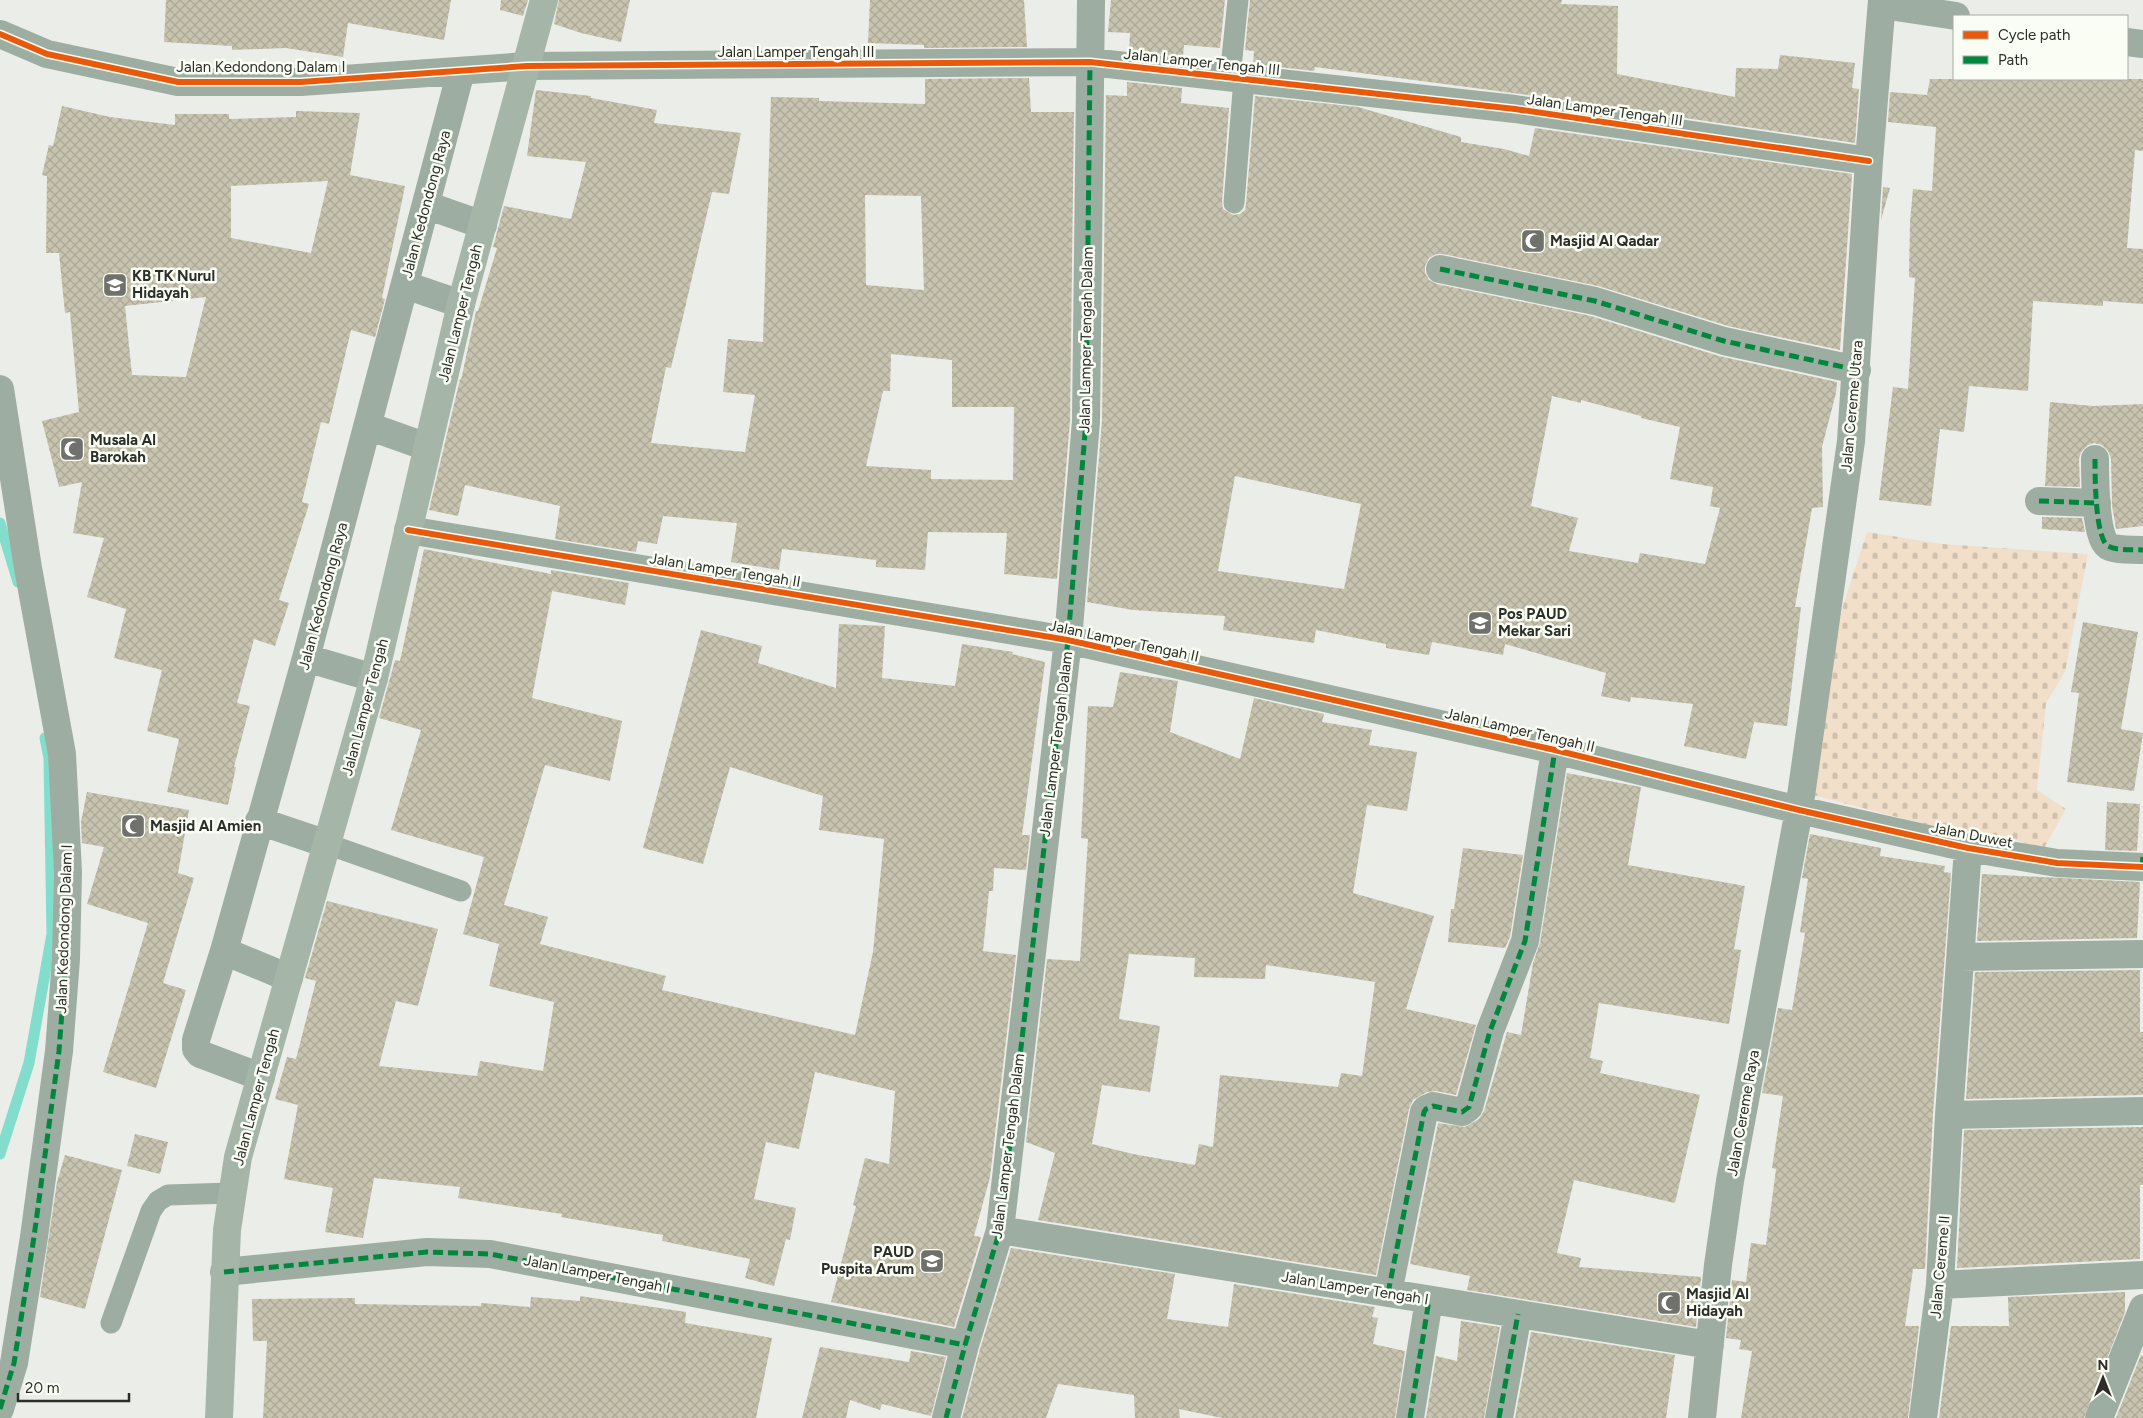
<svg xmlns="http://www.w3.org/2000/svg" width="2143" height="1418" font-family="Figtree,sans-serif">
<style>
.cemetery{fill:url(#cemetery-stones)}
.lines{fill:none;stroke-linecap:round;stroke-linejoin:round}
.stream{stroke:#83ddcd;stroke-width:11}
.building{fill:url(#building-cross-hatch);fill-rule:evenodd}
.lane{stroke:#9eada1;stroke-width:21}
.street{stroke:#9eada1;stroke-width:28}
.secondary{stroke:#a5b6a8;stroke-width:28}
.quiet{stroke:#00873e;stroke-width:5;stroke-dasharray:10 5;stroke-linecap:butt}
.cycleway-casing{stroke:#f9fdf4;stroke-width:9}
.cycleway{stroke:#e8590c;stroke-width:6}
.labels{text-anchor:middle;stroke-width:5;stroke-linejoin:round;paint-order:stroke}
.street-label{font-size:15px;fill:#2d2e2a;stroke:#f9fdf4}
.poi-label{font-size:15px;font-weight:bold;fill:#2d2e2a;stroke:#f9fdf4;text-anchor:start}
</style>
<defs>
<pattern id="cemetery-stones" width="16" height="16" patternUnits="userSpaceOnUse" patternTransform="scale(1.25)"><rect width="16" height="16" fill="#f2dfca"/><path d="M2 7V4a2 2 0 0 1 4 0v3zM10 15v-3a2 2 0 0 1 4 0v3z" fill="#d0c0ae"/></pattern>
<pattern id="building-cross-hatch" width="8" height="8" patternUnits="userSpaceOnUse" patternTransform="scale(1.25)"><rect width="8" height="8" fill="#c7c3af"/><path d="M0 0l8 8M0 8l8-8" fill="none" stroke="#aba897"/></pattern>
</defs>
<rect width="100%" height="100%" fill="#ebede8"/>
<!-- cemetery -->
<path class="cemetery" d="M1867,532L1942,544L2088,554L2065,672L2046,703L2037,790L2066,809L2043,850L2011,838L1924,824L1809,794L1812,740L1844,602Z"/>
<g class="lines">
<!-- stream -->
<path class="stream" d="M0,523L18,582
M0,1154L29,1063L52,934L49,758L45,738"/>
</g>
<!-- building -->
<path class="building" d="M166,0H451L444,40L348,23L343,57L286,48L232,50V46L164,42Z
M501,0H528L523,16L500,10Z
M559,0H630L621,42L581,33L554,24Z
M870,0H1024L1027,47L924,48V45L868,43Z
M1111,0H1225L1220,48L1184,45L1183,57L1129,51L1130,33L1108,32Z
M1250,0H1562L1561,4L1618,6L1617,74L1735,97L1736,68L1778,69L1780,55L1855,63L1852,88L1859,89L1855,143L1543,97L1315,67L1314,71L1253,64L1254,51L1245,50Z
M1029,78L1031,112H1074L1070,420L1057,579L1004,574L1007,533L928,532L925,570L876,567V560L782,549L779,570L731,562L737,523L663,516L657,544L638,541L636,552L555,539L560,506L465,485L458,516L429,510L460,379L461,380L476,311H478L497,248L493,247L504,206L571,219L586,162L527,156L536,90L591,96V98L657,110L654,123L741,133L729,194L712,192L671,368L666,367L651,443L745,452L755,395L723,392L728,339L763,342L771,97L819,98V101L925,104V79ZM865,195L921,196L924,290L866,285ZM891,354L952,360V407H1014L1013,480L931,479V470L866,466L883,391H890Z
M1930,79H2143V151L2135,150L2127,248L2143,249V304L2103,301V306L2033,301L2028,391L1969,386L1964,432L1940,429L1931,506L1879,500L1893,387L1908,389L1915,278L1909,277L1910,222L1913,189L1932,191L1936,127L1888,122L1890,92L1927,95Z
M1127,82L1182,88L1181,103L1229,108L1222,202L1223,209L1233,215L1240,214L1245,210L1246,204L1255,96L1358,107L1461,137V142L1504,149L1529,156L1535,128L1852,174L1840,350L1728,326L1598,286L1443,254H1436L1429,258L1425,266V273L1429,280L1437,284L1591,316L1719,356L1837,382L1836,393L1822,447L1823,507L1812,508L1795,607H1801L1787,726L1754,722L1746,759L1684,746L1693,704L1631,697L1630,702L1601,696L1606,673L1505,644L1503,655L1432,642L1429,655L1386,648V644L1316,630L1314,643L1223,630L1225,616L1133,610L1087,602L1102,421L1106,95L1127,96ZM1552,396L1581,403V400L1641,416V418L1680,427L1670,479L1713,487L1710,506L1720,508L1705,564L1640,553L1638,563L1569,551L1578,518L1531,506ZM1235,476L1361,504L1344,589L1218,571Z
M62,106L110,117L175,125V114H229V119L296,117V111L360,113L350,175L405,186L382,298L385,299L375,337L351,330L329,424L321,422L302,502L309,504L279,600L289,603L275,646L254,639L237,703L250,706L234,767H236L228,805L167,792L179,739L147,731L162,670L114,658L126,609L87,597L104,538L73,533L82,482L59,487L42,421L79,412L70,312L65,313L59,253H46L47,176L42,175L49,145L53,146ZM328,181L311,253L231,238V186ZM206,297L186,377L132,375L125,306Z
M1883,187L1890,188L1881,220Z
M2050,402L2093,406L2143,404V526L2116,529L2112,505L2111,458L2108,451L2102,445L2094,443L2088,445L2081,452L2079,459L2080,487L2045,486Z
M2042,517L2082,518L2085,532L2042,529Z
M424,549L551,574V570L629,583L625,605L552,591L532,698L622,721L610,781L545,765L504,905L548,917L540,944L666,976L662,990L855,1035L873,952L884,839L819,830L823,796L730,767L703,864L643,848L701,630L762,646L758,663L836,688L839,624L885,626L882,678L955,686L962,644L1013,652L1012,654L1045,662L1022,835H1030L1026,870L994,868L993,891H989L983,951L1016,955L990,1177L974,1236L981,1237L954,1327L831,1302L856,1206L853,1205L865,1158L889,1164L895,1091L815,1072L799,1149L766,1142L754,1199L796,1208L790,1240L786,1239L774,1286L745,1278L750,1259L662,1241L663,1235L561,1217L562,1214L458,1198L460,1187L374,1178L363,1238L325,1232L333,1188L284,1179L298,1105L275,1099L287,1057L296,1059L316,981L305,978L327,901L438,929L418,1006L396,1001L379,1066L477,1076L480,1061L543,1071L554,1002L489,986L499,944L463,934L484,857L391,830L421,730L379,718L395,660L400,661Z
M2083,622L2138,632L2121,729L2143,733L2134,791L2067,782L2079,693L2071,692Z
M1120,672L1178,681L1170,732L1240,759L1254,698L1324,714L1322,722L1372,730L1369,745L1417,752L1407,811L1367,805L1353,893L1434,916L1406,1009L1476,1025L1456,1095L1436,1091L1427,1092L1413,1100L1409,1109L1376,1275L1038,1220L1055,1153L1026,1142L1047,959L1080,961L1088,839L1081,838L1088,706L1113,707ZM1129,954L1195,958L1194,977L1265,979L1266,965L1375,982L1362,1076L1341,1073L1338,1087L1220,1075L1213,1147L1199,1144L1195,1165L1133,1154L1092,1144L1102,1085L1150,1092L1160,1026L1119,1019Z
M1567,773L1641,787L1628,865L1745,886L1734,949L1741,950L1729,1024L1599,1003L1590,1058L1603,1061L1600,1073L1700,1095L1675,1203L1574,1180L1557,1253L1581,1258L1579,1267L1701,1277L1696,1327L1467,1290L1470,1276L1410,1264L1438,1123L1465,1127L1479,1119L1484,1111L1507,1032L1521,1035L1533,963L1540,943Z
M87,792L189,810L178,873L194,878L163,983L186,990L156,1088L103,1072L148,923L87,904L104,847L82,843L81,822Z
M2107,802L2140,804L2137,851L2105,850Z
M1810,834L1881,848L1880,856L1945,866L1944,872L1951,873L1933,1114L1925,1269H1913L1905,1326H1919L1908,1418H1741L1752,1351L1739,1349L1741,1340L1726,1338L1732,1280L1746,1282L1751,1243L1766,1245L1776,1169L1772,1168L1783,1096L1762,1093L1778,1008L1792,1010L1805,933L1800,932L1808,879L1802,878Z
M1463,848L1523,855L1510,937L1505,948L1448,942L1451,909H1454Z
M1982,874L2140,882L2137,938L1977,941Z
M2140,970V1032H2143V1095L1966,1099L1975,972Z
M2143,1127V1185H2140V1259L1957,1268L1964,1130Z
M135,1134L168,1142L160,1174L127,1166Z
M65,1155L122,1170L85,1309L40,1297L57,1182Z
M1011,1248L1175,1274L1167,1319L1228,1327L1234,1284L1375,1307L1372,1317L1378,1318L1373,1344L1405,1351L1395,1418H1222L1179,1409L1180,1418H1135L1134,1395L1058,1384L1046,1418H962L980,1349Z
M2125,1292V1312L2084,1418H1939L1951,1326H2009L2008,1297Z
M580,1296L686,1312L685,1323L772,1338L756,1418H263L267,1341H253L252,1299L355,1298V1304L481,1306V1303L530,1307L531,1297L580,1301Z
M1461,1321L1500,1327L1484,1418H1426L1436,1356L1457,1361Z
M1531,1332L1675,1355L1666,1418H1515Z
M820,1347L909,1362L911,1351L946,1357L931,1416L882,1404L880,1410L850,1400L846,1418H802Z
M2141,1355L2143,1356V1418H2116Z"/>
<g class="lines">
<!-- lane -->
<path class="lane" d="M1230,77L1238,0
M1234,203L1244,79
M327,844L461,891
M111,1323L151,1211L158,1201L168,1195L231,1193"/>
<!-- street -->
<path class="street" d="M1882,5L1956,16
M0,34L47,54L178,82H301L527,66L1090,62L1515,109L1869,161
M2127,42L2143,44
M426,205L483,225
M1440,269L1595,301L1724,341L1857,370
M405,285L461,304
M0,389L28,568L62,754L68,872L66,959L59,1051L34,1237L14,1363L0,1409
M368,426L427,447
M2095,459C2095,475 2095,538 2108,546C2117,551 2133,549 2143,550
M2039,501L2097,503
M408,530L1068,640L1555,750L1799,810L1968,848L2057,863L2143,867
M306,658L374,678
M259,821L327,844
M224,951L289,978
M1961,957L2143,954
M261,1077L200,1054L196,1049V1040L224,951L306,658L461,71
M1949,1115L2143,1111
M1000,1230L1710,1345
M224,1272L427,1252L490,1254L965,1345
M1940,1285L2143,1275
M1388,1293L1424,1112L1426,1109L1433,1106L1462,1112L1469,1107L1490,1031L1525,941L1555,750
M946,1418L965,1345L1000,1230L1068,640L1086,421L1091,0
M1410,1418L1429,1300
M1499,1418L1518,1314
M1702,1418L1718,1265L1730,1181L1799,810L1851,441L1869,161L1882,0
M1923,1418L1940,1285L1949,1115L1968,848
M2099,1418L2143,1308"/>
<!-- secondary -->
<path class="secondary" d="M219,1418L227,1230L238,1157L374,678L461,304L544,0"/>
<!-- quiet -->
<path class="quiet" d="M1440,269L1595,301L1724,341L1857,370
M2095,459C2095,475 2095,538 2108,546C2117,551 2133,549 2143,550
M2039,501L2097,503
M2142,867L2143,856
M224,1272L427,1252L490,1254L965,1345
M1388,1293L1424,1112L1426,1109L1433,1106L1462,1112L1469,1107L1490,1031L1525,941L1555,750
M0,1409L14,1363L34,1237L59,1051L66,959
M946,1418L965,1345L1000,1230L1068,640L1086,421L1090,62
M1410,1418L1429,1300
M1499,1418L1518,1314"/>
<defs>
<path id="cycleway" d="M0,34L47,54L178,82H301L527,66L1090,62L1515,109L1869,161
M408,530L1068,640L1555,750L1799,810L1968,848L2057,863L2143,867"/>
</defs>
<!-- cycleway casing -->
<use href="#cycleway" class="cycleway-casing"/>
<!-- cycleway -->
<use href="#cycleway" class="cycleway"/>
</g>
<!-- icons -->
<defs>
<symbol id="mosque-square" viewBox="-11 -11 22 22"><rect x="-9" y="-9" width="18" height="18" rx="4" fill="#70716c" stroke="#f9fdf4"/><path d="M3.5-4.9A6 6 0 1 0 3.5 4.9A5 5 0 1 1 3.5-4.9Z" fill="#fff"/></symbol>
<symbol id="school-square" viewBox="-11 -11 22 22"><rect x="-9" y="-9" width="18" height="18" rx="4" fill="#70716c" stroke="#f9fdf4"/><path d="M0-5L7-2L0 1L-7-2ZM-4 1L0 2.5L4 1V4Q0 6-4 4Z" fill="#fff"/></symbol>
</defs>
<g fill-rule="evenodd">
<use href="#mosque-square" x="1519" y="227" width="28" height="28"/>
<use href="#school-square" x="101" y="271" width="28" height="28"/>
<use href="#mosque-square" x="58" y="435" width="28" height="28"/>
<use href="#school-square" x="1466" y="609" width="28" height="28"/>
<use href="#mosque-square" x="119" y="812" width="28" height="28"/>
<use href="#school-square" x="918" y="1247" width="28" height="28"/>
<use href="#mosque-square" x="1655" y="1289" width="28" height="28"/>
</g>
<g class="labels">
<!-- street labels -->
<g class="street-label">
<text x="796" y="57">Jalan Lamper Tengah III</text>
<text transform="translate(1202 62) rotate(6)" y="5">Jalan Lamper Tengah III</text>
<text x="261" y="72">Jalan Kedondong Dalam I</text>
<text transform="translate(1605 110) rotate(8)" y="5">Jalan Lamper Tengah III</text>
<text transform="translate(426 204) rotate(-75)" y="5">Jalan Kedondong Raya</text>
<text transform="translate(460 313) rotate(-76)" y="5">Jalan Lamper Tengah</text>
<text transform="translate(1086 340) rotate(-89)" y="5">Jalan Lamper Tengah Dalam</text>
<text transform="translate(1852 406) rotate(-85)" y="5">Jalan Cereme Utara</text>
<text transform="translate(725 570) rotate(9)" y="5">Jalan Lamper Tengah II</text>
<text transform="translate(323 596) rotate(-75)" y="5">Jalan Kedondong Raya</text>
<text transform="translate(1124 641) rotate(12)" y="5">Jalan Lamper Tengah II</text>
<text transform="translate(365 707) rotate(-75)" y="5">Jalan Lamper Tengah</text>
<text transform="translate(1520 730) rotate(13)" y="5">Jalan Lamper Tengah II</text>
<text transform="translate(1056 744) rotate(-83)" y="5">Jalan Lamper Tengah Dalam</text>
<text transform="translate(1972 835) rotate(11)" y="5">Jalan Duwet</text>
<text transform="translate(64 929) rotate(-88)" y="5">Jalan Kedondong Dalam I</text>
<text transform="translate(256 1097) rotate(-75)" y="5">Jalan Lamper Tengah</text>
<text transform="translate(1743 1113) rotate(-80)" y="5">Jalan Cereme Raya</text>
<text transform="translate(1008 1146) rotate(-83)" y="5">Jalan Lamper Tengah Dalam</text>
<text transform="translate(1940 1267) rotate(-85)" y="5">Jalan Cereme II</text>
<text transform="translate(597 1274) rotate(11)" y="5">Jalan Lamper Tengah I</text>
<text transform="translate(1355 1288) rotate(9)" y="5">Jalan Lamper Tengah I</text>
</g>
<!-- poi labels -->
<g class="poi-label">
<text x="1550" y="246">Masjid Al Qadar</text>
<text x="132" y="281">KB TK Nurul<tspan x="132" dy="17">Hidayah</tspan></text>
<text x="90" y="445">Musala Al<tspan x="90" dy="17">Barokah</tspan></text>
<text x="1498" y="619">Pos PAUD<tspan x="1498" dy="17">Mekar Sari</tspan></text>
<text x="150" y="831">Masjid Al Amien</text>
<text x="914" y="1257" text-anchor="end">PAUD<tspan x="914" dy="17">Puspita Arum</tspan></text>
<text x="1686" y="1299">Masjid Al<tspan x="1686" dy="17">Hidayah</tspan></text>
</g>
</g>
<!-- legend -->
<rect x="1953" y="15" width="175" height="65" fill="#f9fdf4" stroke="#a7aaa3"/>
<rect x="1963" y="31" width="25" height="8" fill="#e8590c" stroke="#a7aaa3"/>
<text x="1998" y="40" font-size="15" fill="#2d2e2a">Cycle path</text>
<rect x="1963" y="56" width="25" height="8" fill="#00873e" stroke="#a7aaa3"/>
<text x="1998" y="65" font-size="15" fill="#2d2e2a">Path</text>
<!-- north arrow -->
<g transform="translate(2103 1378)" stroke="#f9fdf4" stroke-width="4" paint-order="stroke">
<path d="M0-4L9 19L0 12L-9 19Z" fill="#2d2e2a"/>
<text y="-8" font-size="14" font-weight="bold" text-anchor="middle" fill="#2d2e2a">N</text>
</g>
<!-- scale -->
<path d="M18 1393v8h111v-8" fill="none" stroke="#2d2e2a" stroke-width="2.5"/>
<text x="25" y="1393" font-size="15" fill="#2d2e2a" stroke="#f9fdf4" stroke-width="4" paint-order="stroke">20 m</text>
</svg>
